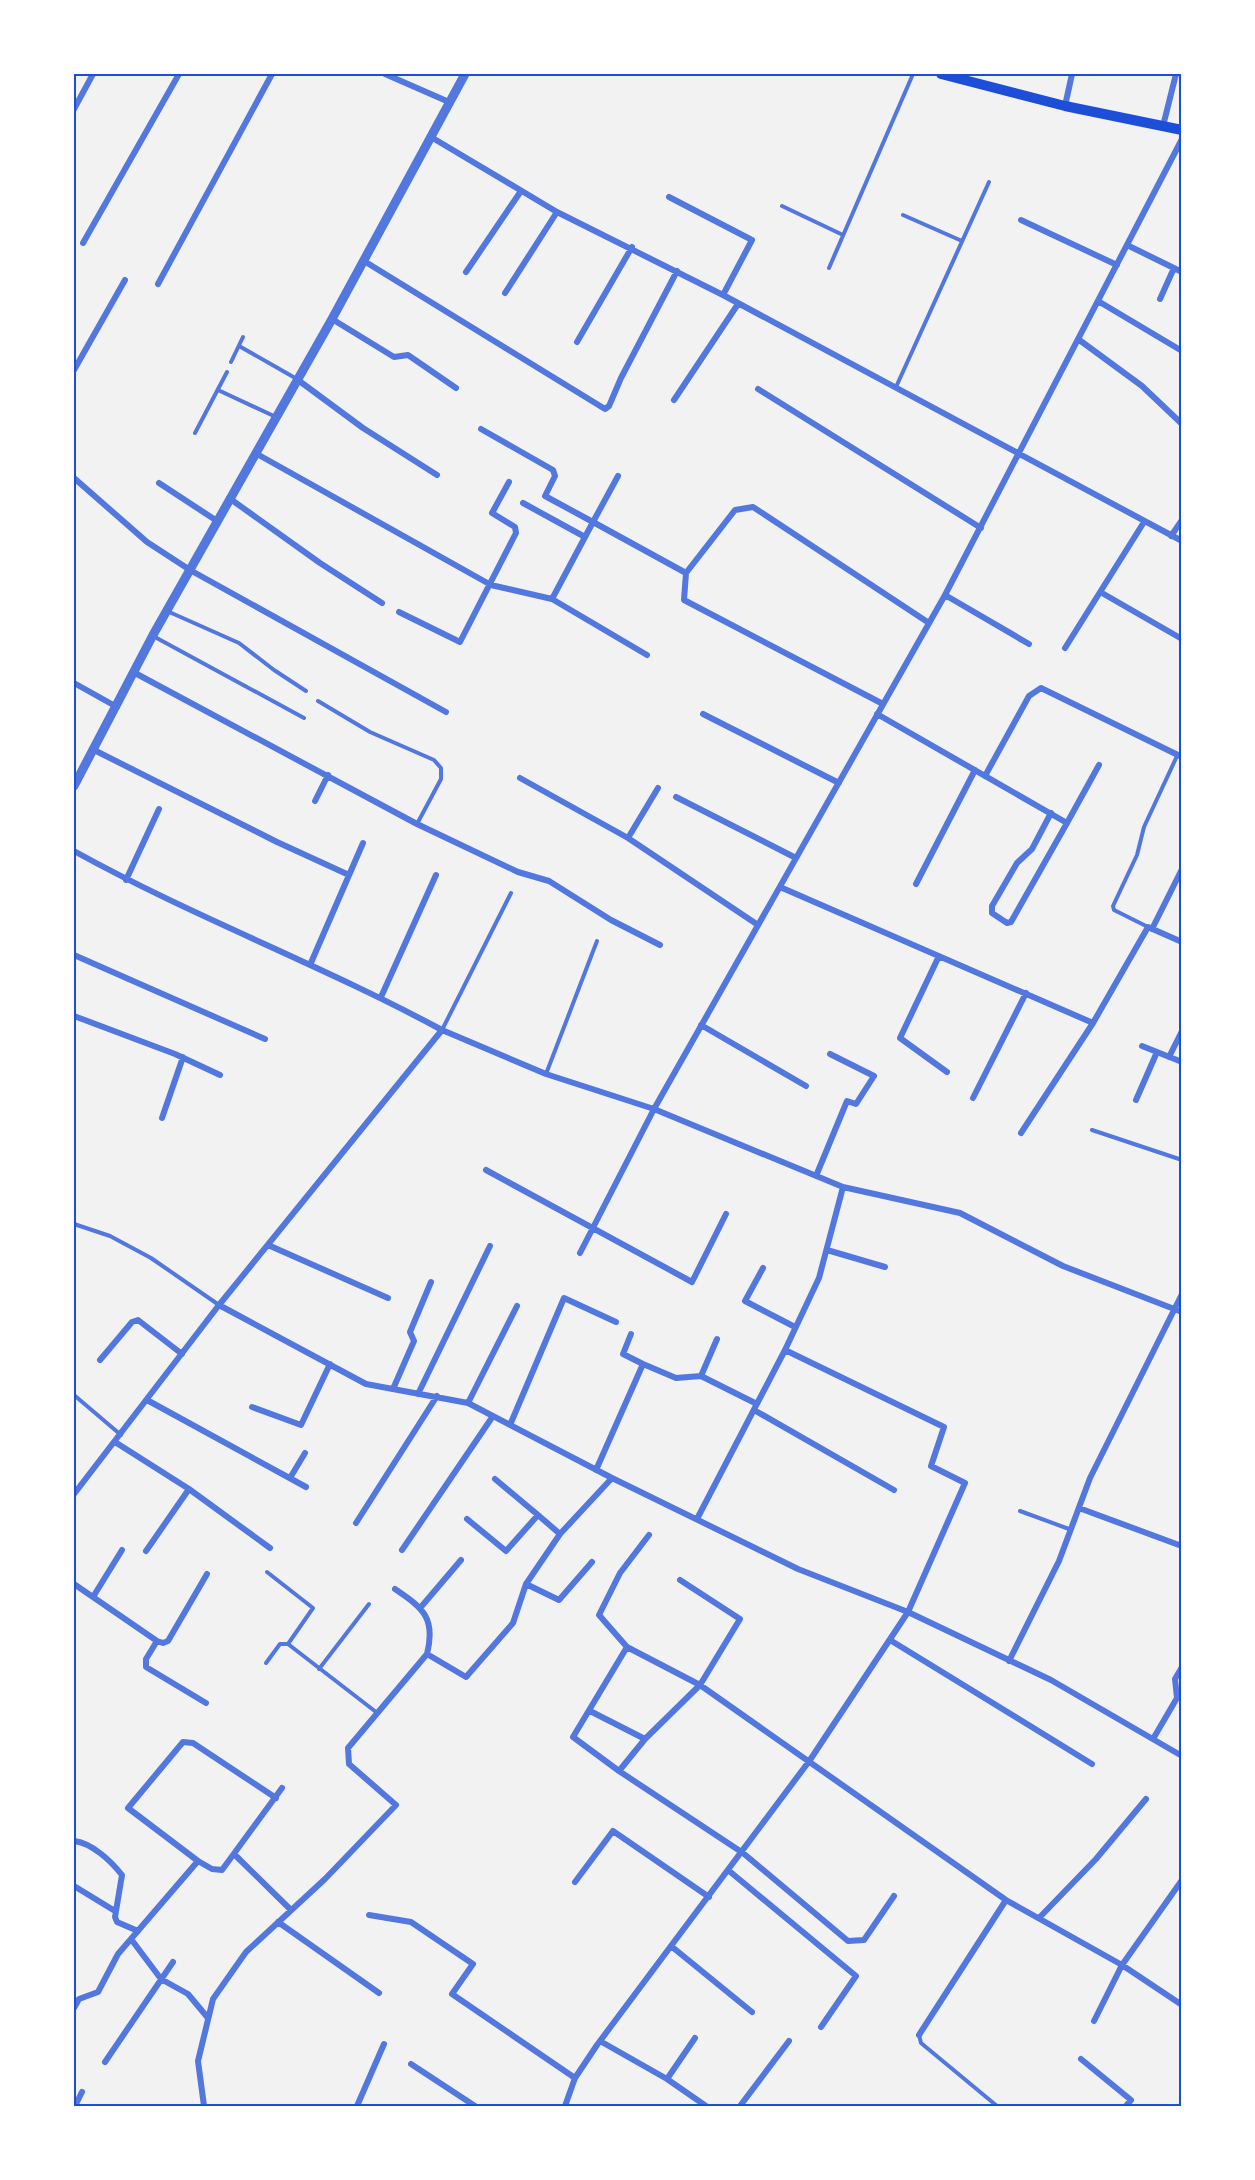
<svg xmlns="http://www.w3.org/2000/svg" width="1255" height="2180" font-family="'Fira Sans Condensed',sans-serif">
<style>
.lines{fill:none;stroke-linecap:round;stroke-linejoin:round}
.service{stroke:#5277de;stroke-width:4}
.minor{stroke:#5277de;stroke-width:6}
.tertiary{stroke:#5277de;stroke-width:9}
.secondary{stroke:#1d4ed8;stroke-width:10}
.neatline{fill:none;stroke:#1d4ed8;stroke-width:2}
</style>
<rect width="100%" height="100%" fill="#f2f2f2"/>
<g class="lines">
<!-- service -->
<path class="service" d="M782,206L843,235
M903,215L962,241
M829,268L913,74
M239,346L297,379
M231,362L243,337
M896,387L989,182
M218,390L276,417
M195,433L227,372
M167,611L239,643L274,670L306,691
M153,636L304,718
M318,701L370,732L434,760L441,768V779L417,824
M1148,927L1114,910L1113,906L1137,855L1144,827L1177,756
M442,1030L511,893
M546,1074L597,941
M1092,1130L1182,1160
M74,1224L110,1236L151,1258L219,1305
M74,1395L121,1435
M1020,1511L1069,1529
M267,1572L313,1608L288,1644L376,1712
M266,1663L280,1644H288
M319,1669L369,1604
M919,2035L921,2043L997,2106"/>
<!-- minor -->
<path class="minor" d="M385,74L449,102
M1065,106L1072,74
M74,109L93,74
M1163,126L1176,74
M431,137L557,212L723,295L1182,541
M669,197L752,240L723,295
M1021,220L1117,265
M83,243L179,74
M1127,245L1182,272
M364,261L605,409L609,406L621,378L677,271
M466,272L521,191
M158,284L272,74
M505,293L557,212
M1160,299L1174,268
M1098,301L1182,351
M332,319L394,357L408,355L456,388
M1078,339L1142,386L1182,424
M577,342L632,247
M74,370L125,280
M298,380L363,428L437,475
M758,389L981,528
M674,400L738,304
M481,429L553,470L555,476L545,496L593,522L552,599
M257,454L491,585L552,599L647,655
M618,476L593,522L686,573L684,600L883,704
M74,478L147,542L190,570L446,712
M159,483L217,521
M229,498L320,563L382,603
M523,503L585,537
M1171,536L1182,520
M686,573L735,510L753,507L929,623
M1102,593L1182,639
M945,595L1029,644
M399,612L460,642L516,533L515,527L492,513L509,482
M1065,648L1144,522
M135,673L417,824L518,872L549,881L611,920L660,945
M74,683L117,707
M703,714L839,783
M877,714L1067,823L1099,765
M92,749L277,842L349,875
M985,776L1029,696L1041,688L1182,757
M520,778L628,838L758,925
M676,797L796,858
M315,801L328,775
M1051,813L1032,849L1017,863L992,906V913L1007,923L1011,922L1067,823
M628,838L658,788
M74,851C193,917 322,965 442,1030
M126,880L159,809
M916,884L975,770
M780,887L1093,1023
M1152,929L1182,869
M74,955L265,1039
M939,956L900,1038L947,1072
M310,965L363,843
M381,997L436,875
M74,1016L175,1054L220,1075
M701,1025L806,1086
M1142,1046L1182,1062
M1169,1057L1182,1031
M973,1098L1026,993
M1136,1100L1157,1052
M162,1118L183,1057
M1021,1133L1093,1023L1148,927L1182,942
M486,1170L692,1282L726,1214
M816,1176L847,1101L856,1104L874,1076L830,1054
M268,1245L388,1298
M827,1250L885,1267
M580,1253L654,1109L843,1187L960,1213L1063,1266L1182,1312
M763,1268L745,1301L795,1327
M219,1305L366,1384L468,1403L612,1478L798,1569L908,1612L1051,1680L1182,1756
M631,1334L623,1354L643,1364
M717,1339L701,1376L757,1404
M100,1360L132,1322L138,1320L182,1354
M393,1389L414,1341L410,1332L431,1282
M418,1394L490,1246
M147,1400L306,1487
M468,1403L517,1306
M252,1407L301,1425L330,1364
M754,1410L894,1490
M510,1425L564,1298L616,1322
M115,1442L189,1489L270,1548
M596,1470L643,1364L676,1378L701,1376
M290,1478L305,1453
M74,1494L219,1305L442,1030L546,1074L654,1109L945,595L1182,139
M1079,1508L1179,1545
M538,1515L560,1534
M467,1519L506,1551L538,1515L495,1479
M697,1519L785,1350L819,1278L843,1187
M356,1523L437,1396
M649,1535L620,1573L599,1615L627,1647L700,1685L1006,1900L1122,1965L1182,2005
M402,1550L493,1416
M146,1551L189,1489
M680,1580L740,1619L700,1685L645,1739L619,1771L743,1853L848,1941L864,1940L894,1896
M74,1584L157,1641L146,1659V1667L206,1703
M526,1584L559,1600L592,1562
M395,1589C423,1608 436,1618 427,1654
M93,1597L122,1550
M421,1607L461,1560
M890,1640L1092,1764
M157,1641L163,1643L168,1641L207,1574
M1009,1661L1059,1561L1090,1478L1182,1294
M590,1711L645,1739
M1153,1739L1177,1698L1175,1679L1182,1667
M619,1771L573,1737L627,1647
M74,1841C92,1843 111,1861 122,1875L115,1917L117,1922L138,1931
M235,1855L291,1910
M198,1861L128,1808L183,1742L193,1743L276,1798
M728,1870L856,1976L821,2027
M575,1882L613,1831L709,1897
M74,1886L115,1911
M369,1915L411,1922L473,1964L452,1994L575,2078
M1039,1918L1096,1859L1146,1799
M278,1922L379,1993
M131,1939L161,1979L188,1994L208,2018
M671,1946L752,2012
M74,2008L79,1999L98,1992L118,1954L198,1861L212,1869L222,1870L282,1788
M1094,2021L1122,1965L1182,1880
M919,2035L1006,1900
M600,2041L667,2079L706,2106
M1081,2059L1131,2100L1126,2106
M105,2062L173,1962
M411,2064L475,2106
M667,2079L695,2038
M75,2106L82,2092
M204,2106L198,2061L213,1999L246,1952L325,1879L396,1805L349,1764L348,1748L427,1654L466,1677L513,1623L526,1584L560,1534L612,1478
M357,2106L384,2044
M565,2106L575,2078L597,2045L810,1760L908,1612L965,1483L931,1466L944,1427L785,1350
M740,2106L789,2041"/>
<!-- tertiary -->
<path class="tertiary" d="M74,786L153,635L332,319L465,74"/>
<!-- secondary -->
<path class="secondary" d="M941,74L1065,106L1182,130"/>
</g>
<!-- border -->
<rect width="1255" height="2180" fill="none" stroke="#ffffff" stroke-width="150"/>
<rect x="75" y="75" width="1105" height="2030" class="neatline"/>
</svg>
